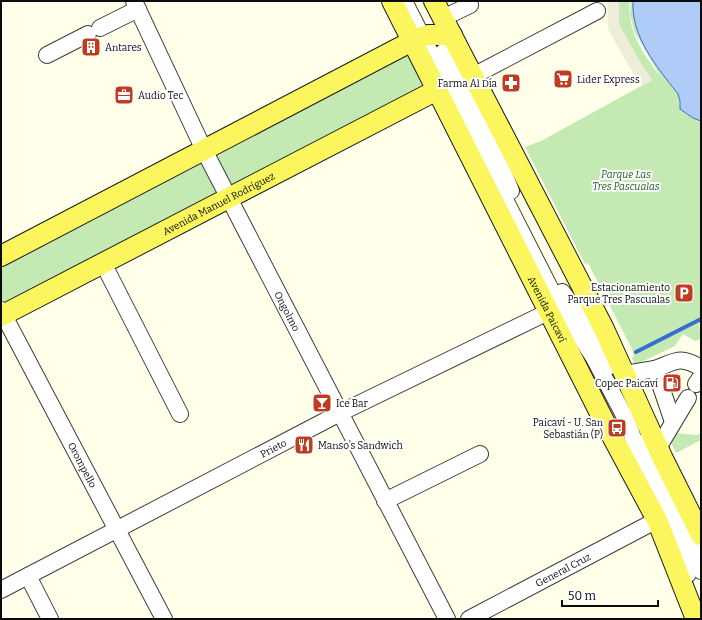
<svg xmlns="http://www.w3.org/2000/svg" width="702" height="620" font-family="Bitter,serif">
<style>
.green{fill:#c4e9b3}
.plaza{fill:#eeedda}
.water{fill:#aeccf7;stroke:#3470cf}
.lines{fill:none;stroke-linecap:round;stroke-linejoin:round}
.stream{stroke:#3470cf;stroke-width:4}
.minor-casing{stroke:#3e3e3e;stroke-width:18}
.major-casing{stroke:#1c1c1c;stroke-width:22}
.minor{stroke:#fff;stroke-width:16}
.major{stroke:#fbf65e;stroke-width:20}
.labels{text-anchor:middle;stroke-width:4;stroke-linejoin:round;paint-order:stroke}
.poi-label{font-size:10px;fill:#0b0b0b;stroke:#fff;text-anchor:start}
.park-label{font-size:10px;font-style:italic;fill:#1b631c;stroke:#fff}
.street-label{font-size:10px;fill:#0b0b0b;stroke:#fff}
</style>
<rect width="100%" height="100%" fill="#ffffea"/>
<!-- green -->
<path class="green" d="M619,1H630C626,29 643,54 660,76L634,31L630,15L631,1H633C631,37 657,67 678,94L680,101V109L693,118L701,121V323L699,324L701,339L695,341L683,334L675,346L635,365L632,358L634,356L632,349L588,263L585,264L525,147L541,141L652,80L638,59L619,24Z
M410,51L430,85L1,305V265Z
M675,433L697,435L701,433V440L676,453L670,441Z"/>
<!-- plaza -->
<path class="plaza" d="M607,1H619V24L638,59L652,80L642,85L628,65L608,29Z"/>
<!-- water -->
<path class="water" d="M633,1H701V121L693,118L680,109V101L678,94C657,67 631,37 633,1Z"/>
<g class="lines">
<!-- stream -->
<path class="stream" d="M636,352L701,319"/>
<defs>
<g id="minor">
<path id="s1" d="M134,1L204,150L447,619"/>
<path d="M404,1L552,292L594,358L627,421L645,472L669,523L688,574"/>
<path d="M443,18L470,5"/>
<path d="M100,28L138,9"/>
<path d="M443,52L499,161L511,191"/>
<path d="M47,55L88,34"/>
<path d="M473,76L597,11"/>
<path d="M103,263L180,414"/>
<path d="M562,292L589,327L610,366"/>
<path id="s2" d="M1,310L164,619"/>
<path d="M625,374L655,369"/>
<path d="M696,384L701,377"/>
<path d="M673,422L655,369C676,361 680,355 701,368"/>
<path d="M644,442L689,535L701,571"/>
<path d="M658,448L688,398"/>
<path d="M385,501L480,454"/>
<path d="M28,576L50,619"/>
<path id="s3" d="M1,590L340,413L548,312"/>
<path id="s4" d="M469,619L657,520"/>
</g>
<g id="major">
<path id="s5" d="M392,1L604,421L657,520L696,619"/>
<path d="M434,1L603,327L663,459L701,535"/>
<path d="M1,256L418,38L428,35H452"/>
<path id="s6" d="M1,316L437,90"/>
</g>
</defs>
<!-- minor casing -->
<use href="#minor" class="minor-casing"/>
<!-- major casing -->
<use href="#major" class="major-casing"/>
<!-- minor -->
<use href="#minor" class="minor"/>
<!-- major -->
<use href="#major" class="major"/>
</g>
<!-- icons -->
<defs>
<symbol id="building-square" viewBox="-11 -11 22 22"><rect x="-9" y="-9" width="18" height="18" rx="4" fill="#bd3c22" stroke="#fff"/><path d="M-4-6H4V6H1V3H-1V6H-4ZM-2.5-4.3h1.7v1.8h-1.7ZM.8-4.3h1.7v1.8H.8ZM-2.5-1h1.7V.8h-1.7ZM.8-1h1.7V.8H.8Z" fill="#fff"/></symbol>
<symbol id="supermarket-square" viewBox="-11 -11 22 22"><rect x="-9" y="-9" width="18" height="18" rx="4" fill="#bd3c22" stroke="#fff"/><path d="M-6-5.5h2.5l.6 2H6L4.5 2H-2.5L-4.4-4H-6ZM-1.5 3.2a1.3 1.3 0 1 0 .1 0ZM3 3.2a1.3 1.3 0 1 0 .1 0Z" fill="#fff"/></symbol>
<symbol id="pharmacy-square" viewBox="-11 -11 22 22"><rect x="-9" y="-9" width="18" height="18" rx="4" fill="#bd3c22" stroke="#fff"/><path d="M-2-6h4v4h4v4h-4v4h-4v-4h-4v-4h4Z" fill="#fff"/></symbol>
<symbol id="office-square" viewBox="-11 -11 22 22"><rect x="-9" y="-9" width="18" height="18" rx="4" fill="#bd3c22" stroke="#fff"/><path d="M-6-3h4V-5.5h4V-3h4V5H-6ZM-1-4.5V-3h2v-1.5ZM-6 0V1H6V0Z" fill="#fff"/></symbol>
<symbol id="parking-square" viewBox="-11 -11 22 22"><rect x="-9" y="-9" width="18" height="18" rx="4" fill="#bd3c22" stroke="#fff"/><path d="M-3.5-5.5H1a3.5 3.5 0 0 1 0 7H-1V5.5H-3.5ZM-1-3.4V-.6H.8a1.4 1.4 0 0 0 0-2.8Z" fill="#fff"/></symbol>
<symbol id="fuel-square" viewBox="-11 -11 22 22"><rect x="-9" y="-9" width="18" height="18" rx="4" fill="#bd3c22" stroke="#fff"/><path d="M-5.5-6h7V0h2V4h1.3V-2.5L3-4.5l.8-.8L6-3V5H2.5V1h-1V6h-7ZM-4.2-4.7v3.2H.2V-4.7Z" fill="#fff"/></symbol>
<symbol id="bar-square" viewBox="-11 -11 22 22"><rect x="-9" y="-9" width="18" height="18" rx="4" fill="#bd3c22" stroke="#fff"/><path d="M-6-5H6L.8 .8V4.5H3.5V6h-7V4.5H-.8V.8Z" fill="#fff"/></symbol>
<symbol id="bus-square" viewBox="-11 -11 22 22"><rect x="-9" y="-9" width="18" height="18" rx="4" fill="#bd3c22" stroke="#fff"/><path d="M-5-6H5V4H4V6H2V4H-2V6H-4V4H-5ZM-3.5-4V0h7V-4ZM-3.5 1.2v1.5H-2V1.2ZM2 1.2v1.5H3.5V1.2Z" fill="#fff"/></symbol>
<symbol id="restaurant-square" viewBox="-11 -11 22 22"><rect x="-9" y="-9" width="18" height="18" rx="4" fill="#bd3c22" stroke="#fff"/><path d="M-5-6h1v4h1v-4h1v4h1v-4h1v5L-1.5 .5V6h-2V.5L-5-1ZM5-6V6H3V1.5H1.5Q1.5-4 5-6Z" fill="#fff"/></symbol>
</defs>
<g fill-rule="evenodd">
<use href="#building-square" x="80" y="36" width="22" height="22"/>
<use href="#supermarket-square" x="552" y="68" width="22" height="22"/>
<use href="#pharmacy-square" x="500" y="72" width="22" height="22"/>
<use href="#office-square" x="113" y="84" width="22" height="22"/>
<use href="#parking-square" x="673" y="282" width="22" height="22"/>
<use href="#fuel-square" x="661" y="372" width="22" height="22"/>
<use href="#bar-square" x="311" y="392" width="22" height="22"/>
<use href="#bus-square" x="606" y="417" width="22" height="22"/>
<use href="#restaurant-square" x="293" y="434" width="22" height="22"/>
</g>
<g class="labels">
<!-- poi labels -->
<g class="poi-label">
<text x="105" y="51">Antares</text>
<text x="577" y="83">Lider Express</text>
<text x="497" y="87" text-anchor="end">Farma Al Día</text>
<text x="138" y="99">Audio Tec</text>
<text x="670" y="291" text-anchor="end">Estacionamiento<tspan x="670" dy="12">Parque Tres Pascualas</tspan></text>
<text x="658" y="387" text-anchor="end">Copec Paicaví</text>
<text x="336" y="407">Ice Bar</text>
<text x="603" y="426" text-anchor="end">Paicaví - U. San<tspan x="603" dy="12">Sebastián (P)</tspan></text>
<text x="318" y="449">Manso's Sandwich</text>
</g>
<!-- park labels -->
<g class="park-label">
<text x="626" y="178">Parque Las<tspan x="626" dy="12">Tres Pascualas</tspan></text>
</g>
<!-- street labels -->
<g class="street-label">
<text dy="4" stroke="none"><textPath href="#s6" startOffset="245">Avenida Manuel Rodríguez</textPath></text>
<text dy="4" stroke="none"><textPath href="#s5" startOffset="345">Avenida Paicaví</textPath></text>
<text dy="4" stroke="none"><textPath href="#s1" startOffset="346">Ongolmo</textPath></text>
<text dy="4" stroke="none"><textPath href="#s3" startOffset="307">Prieto</textPath></text>
<text dy="4" stroke="none"><textPath href="#s2" startOffset="175">Orompello</textPath></text>
<text dy="4" stroke="none"><textPath href="#s4" startOffset="106">General Cruz</textPath></text>
</g>
</g>
<!-- border -->
<rect width="702" height="620" fill="none" stroke="#0b0b0b" stroke-width="4"/>
<!-- scale -->
<path d="M562 600v6h96v-6" fill="none" stroke="#0b0b0b" stroke-width="2"/>
<text x="568" y="600" font-size="12" fill="#0b0b0b" stroke="#ffffff" stroke-width="3" paint-order="stroke">50 m</text>
</svg>
